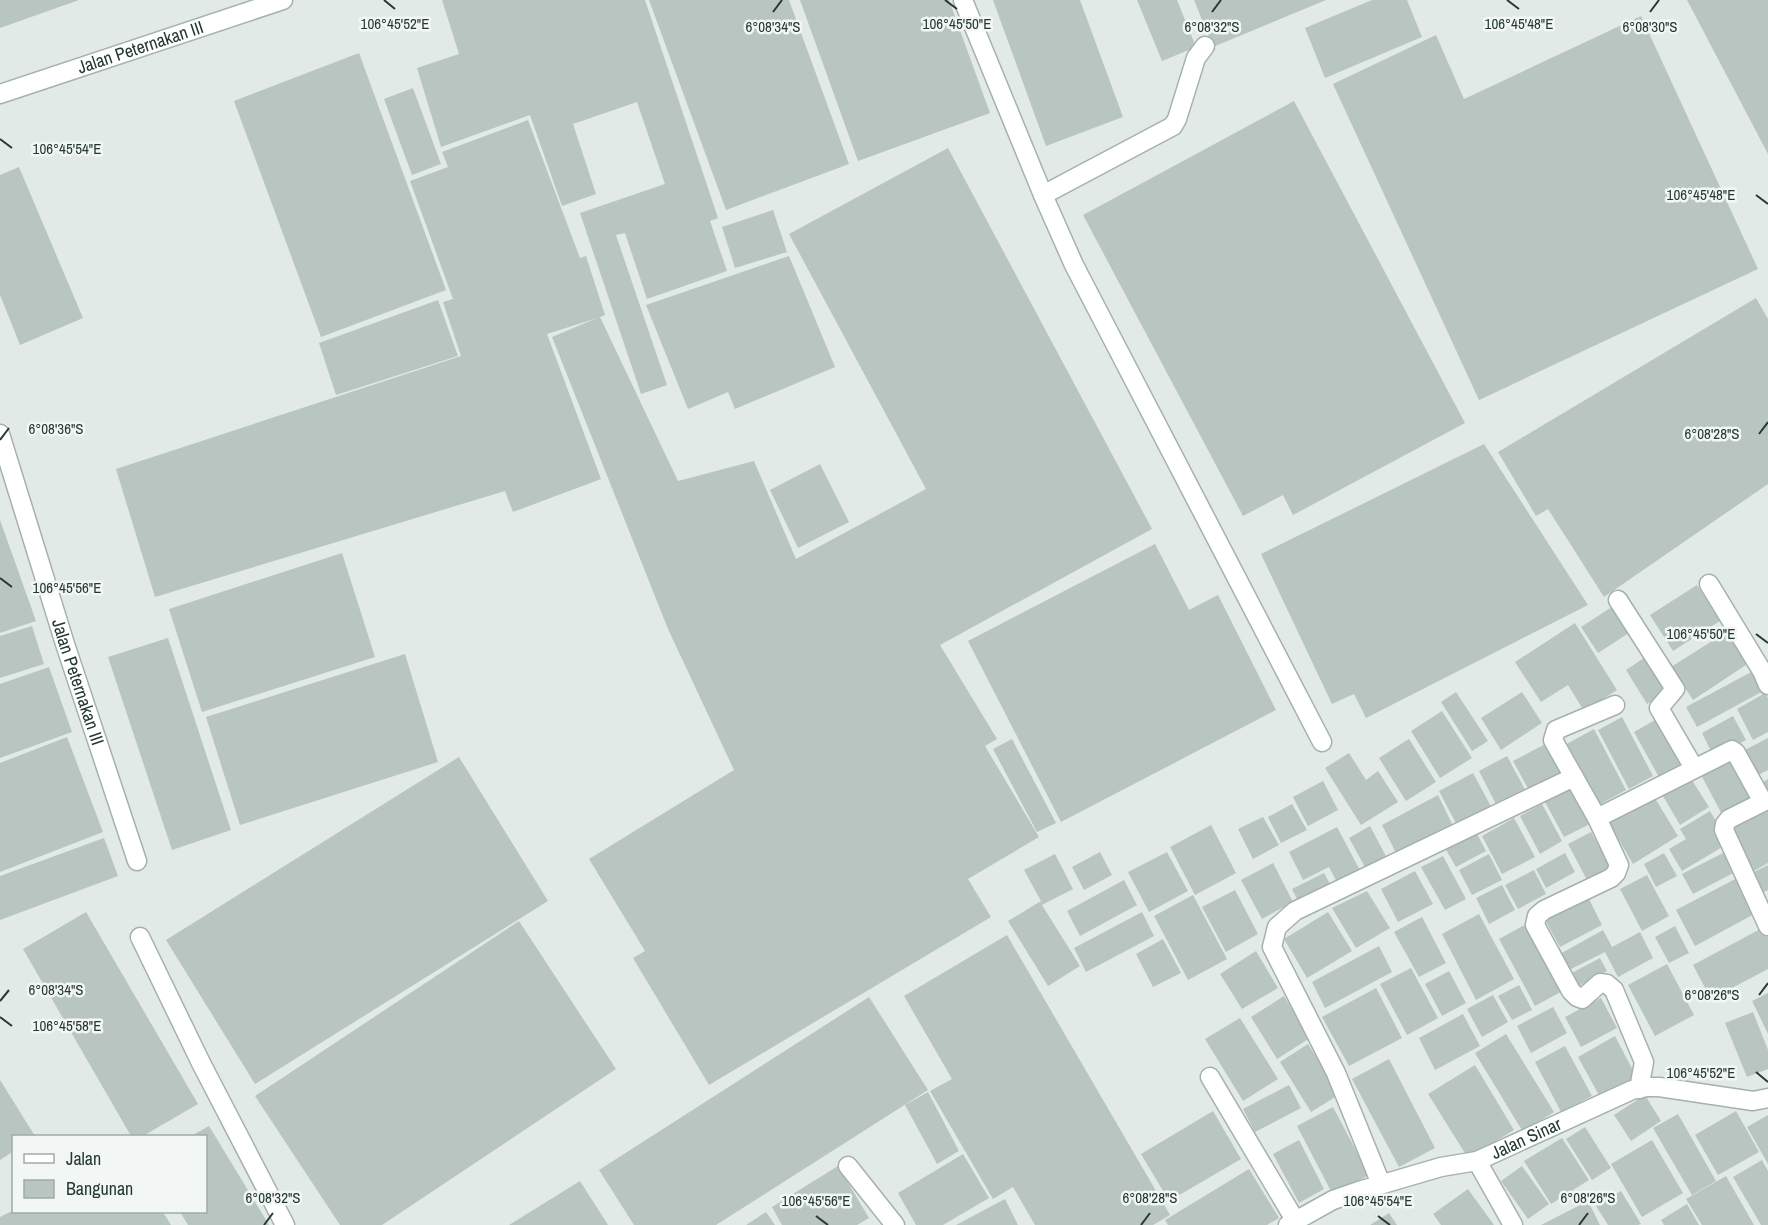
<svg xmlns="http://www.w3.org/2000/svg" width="1768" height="1225" font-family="'Archivo Narrow',sans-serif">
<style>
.building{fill:#b8c5c0}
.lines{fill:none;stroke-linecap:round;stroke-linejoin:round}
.minor-casing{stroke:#a5b1ae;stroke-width:21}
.minor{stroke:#fff;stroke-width:18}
.ticks{fill:none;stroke:#243934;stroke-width:2}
.labels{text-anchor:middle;stroke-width:5;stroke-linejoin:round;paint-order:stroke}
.street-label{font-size:18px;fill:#243934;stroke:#f2f7f5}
.ticks-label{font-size:15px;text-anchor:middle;fill:#243934;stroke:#f2f7f5;stroke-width:5;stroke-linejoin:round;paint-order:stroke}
</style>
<rect width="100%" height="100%" fill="#e2eae7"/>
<!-- building -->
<path class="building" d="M0,0H79L0,28Z
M442,0H645L718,218L710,221L727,271L647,299L625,233L616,235L667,385L641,394L580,213L665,184L637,102L573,124L596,194L562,206L530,115L441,147L417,68L459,54Z
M649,0H789L849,164L726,210Z
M800,0H949L990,113L858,161Z
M993,0H1080L1123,117L1046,146Z
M1137,0H1177L1196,47L1162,61Z
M1194,0H1326L1213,47Z
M1372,0H1407L1422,37L1325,78L1305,28Z
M1687,0H1768V154Z
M1641,16L1758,269L1479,400L1333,84L1436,35L1464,99Z
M359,53L446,290L321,337L234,101Z
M413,88L441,164L412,175L384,99Z
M1294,101L1465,423L1293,515L1283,495L1243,516L1083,215Z
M528,120L580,258L586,256L605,315L600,317L678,481L754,461L796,559L926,489L789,234L948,148L1152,529L940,645L997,739L985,746L1039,837L968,879L991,917L709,1085L633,958L645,951L589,859L734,770L668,629L552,337L597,318L547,334L601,479L513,512L505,491L155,597L116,469L461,356L443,302L453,299L410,181L448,167L442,152Z
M19,167L83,318L20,345L0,295V175Z
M773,210L787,252L735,268L722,227Z
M789,256L835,367L735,409L728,392L688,409L646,305Z
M1756,298L1768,319V484L1604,597L1548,509L1536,516L1498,452Z
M438,300L458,356L336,395L319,343Z
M1484,444L1588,605L1366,718L1354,694L1332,704L1261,554Z
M820,464L849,522L798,548L770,490Z
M0,520L36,621L0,633Z
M1155,544L1189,610L1218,595L1276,710L1061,822L968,641Z
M342,553L375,657L202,712L169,609Z
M1697,585L1720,621L1673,651L1650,615Z
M1615,605L1632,631L1598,653L1581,627Z
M1575,623L1617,690L1584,711L1568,685L1541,702L1515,662Z
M32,626L44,664L0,678V636Z
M1731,629L1752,661L1693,700L1671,667Z
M168,638L231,830L172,850L108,657Z
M405,654L438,762L240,825L206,717Z
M1647,656L1669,690L1647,704L1626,670Z
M49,667L72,732L0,758V684Z
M1755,670L1765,690L1697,727L1686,707Z
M1456,692L1488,741L1472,751L1441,702Z
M1522,692L1542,723L1501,750L1481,718Z
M1765,693L1768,698V732L1753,740L1737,709Z
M1442,711L1472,758L1440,778L1411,731Z
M1662,716L1688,762L1660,779L1634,732Z
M1733,716L1746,740L1714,757L1702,733Z
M1622,717L1653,776L1629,789L1598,730Z
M1594,729L1626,790L1595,807L1563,746Z
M67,737L103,832L0,872V763Z
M1768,738V770L1754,777L1741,752Z
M1012,739L1056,823L1037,832L993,749Z
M1409,739L1436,782L1406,801L1379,758Z
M1551,741L1567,772L1530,792L1513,761Z
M1349,753L1366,780L1378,771L1398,802L1361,825L1325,768Z
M1507,756L1529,797L1499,810L1479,771Z
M459,757L548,901L255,1084L166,940Z
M1734,758L1756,801L1724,818L1701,775Z
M1473,773L1495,814L1459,829L1439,791Z
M1688,774L1709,807L1680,825L1660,791Z
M1768,779V794L1762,783Z
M1323,781L1338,810L1308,826L1293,797Z
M1572,785L1592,823L1564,837L1544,800Z
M1438,795L1454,828L1397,855L1382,825Z
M1653,795L1678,836L1633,864L1609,823Z
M1292,804L1307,830L1281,843L1268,817Z
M1542,804L1562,841L1540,854L1520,816Z
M1768,806V863L1754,871L1730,826Z
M1710,811L1729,843L1682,871L1669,849L1686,839L1680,829Z
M1263,817L1279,845L1253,859L1238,829Z
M1514,818L1535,857L1502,874L1482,836Z
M1211,825L1236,873L1195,895L1170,847Z
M1370,826L1388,860L1366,869L1349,838Z
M1337,827L1363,876L1340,888L1329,867L1303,880L1289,852Z
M1476,832L1486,851L1456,867L1445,848Z
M1591,832L1610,867L1587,880L1568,844Z
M104,838L118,876L0,920V876Z
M1729,850L1739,870L1693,894L1682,874Z
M1100,852L1112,875L1084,890L1072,867Z
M1167,852L1188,891L1149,912L1128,872Z
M1565,853L1575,872L1546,888L1536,869Z
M1664,853L1677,876L1656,887L1644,864Z
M1055,854L1073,889L1042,905L1080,966L1048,986L1008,921L1041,901L1024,870Z
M1489,854L1502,880L1472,895L1459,870Z
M1443,856L1466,899L1445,910L1421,867Z
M1273,863L1293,902L1262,919L1241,880Z
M1768,865V890L1762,893L1752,873Z
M1534,870L1546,894L1518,909L1505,885Z
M1415,871L1433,904L1398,922L1381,889Z
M1324,873L1332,888L1300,905L1292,889Z
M1647,875L1669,916L1642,931L1620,889Z
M1741,876L1760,911L1695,946L1676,910Z
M1124,880L1137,905L1080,936L1067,911Z
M1502,885L1515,910L1489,924L1476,898Z
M1235,890L1258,934L1226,952L1202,907Z
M1367,891L1390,928L1356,948L1332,908Z
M1193,895L1227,959L1188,980L1154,916Z
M1588,897L1602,925L1560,947L1545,920Z
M86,912L198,1104L143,1136H131L23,949Z
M1142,912L1154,936L1086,972L1074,948Z
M1328,912L1352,951L1307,978L1284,939Z
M1479,914L1514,979L1476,1000L1442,934Z
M1422,917L1446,963L1419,977L1394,932Z
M519,921L616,1069L382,1225H340L255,1096Z
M1532,921L1568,988L1535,1006L1499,939Z
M1675,926L1689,953L1669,963L1655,937Z
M1766,926L1768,931V969L1711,999L1693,965Z
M1603,930L1612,947L1640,932L1653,958L1618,977L1605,952L1569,970L1560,954Z
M1007,935L1170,1215L1153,1225H1035L1013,1187L993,1199L930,1091L952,1079L904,996Z
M1163,939L1181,973L1153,987L1136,954Z
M1379,946L1392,972L1325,1008L1312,982Z
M1256,951L1278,988L1242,1009L1220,974Z
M1600,958L1607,971L1577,987L1570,974Z
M1667,964L1694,1015L1655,1036L1628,985Z
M1411,968L1438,1018L1407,1035L1380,984Z
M1449,971L1466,1003L1442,1016L1425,984Z
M1519,985L1532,1010L1512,1020L1498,996Z
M1376,988L1402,1038L1349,1066L1322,1017Z
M1768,993V1034L1752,1001Z
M1493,995L1508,1022L1482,1037L1467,1009Z
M1284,996L1310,1038L1277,1059L1251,1017Z
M869,997L928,1090L716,1225H634L599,1170Z
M1601,998L1617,1028L1581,1047L1565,1017Z
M1553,1007L1567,1033L1531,1053L1517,1026Z
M1753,1012L1768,1050V1069L1747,1077L1725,1023Z
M1463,1014L1480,1046L1435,1070L1419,1038Z
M1240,1018L1278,1079L1243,1101L1205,1039Z
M1506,1034L1554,1112L1523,1132L1475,1053Z
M1615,1036L1637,1078L1600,1097L1578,1057Z
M1308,1044L1340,1094L1311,1112L1280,1062Z
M1565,1046L1592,1096L1561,1112L1535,1062Z
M1389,1059L1435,1148L1399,1167L1352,1079Z
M1475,1065L1514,1130L1468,1158L1428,1094Z
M0,1080L35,1136H14V1151L0,1160Z
M1289,1085L1301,1108L1255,1132L1243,1109Z
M928,1092L959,1151L937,1164L905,1105Z
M1645,1095L1661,1121L1631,1141L1614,1115Z
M1333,1107L1369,1175L1333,1195L1297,1126Z
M1213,1111L1241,1159L1169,1201L1141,1154Z
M1736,1111L1759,1152L1718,1175L1695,1135Z
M1678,1114L1716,1181L1692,1195L1653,1128Z
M1768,1115V1164L1747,1127Z
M209,1126L269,1225H188L180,1212H206V1136H191Z
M1585,1127L1611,1168L1592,1180L1566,1139Z
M1562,1138L1589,1180L1551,1204L1524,1161Z
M1299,1140L1324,1189L1299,1203L1273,1154Z
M1652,1140L1683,1193L1642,1217L1611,1164Z
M963,1154L989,1198L943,1225H916L898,1193Z
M1762,1160L1768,1171V1225H1761L1733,1177Z
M838,1166L869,1218L857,1225H782L772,1207Z
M1522,1166L1549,1204L1528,1219L1501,1181Z
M1249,1169L1279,1218L1267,1225H1168L1165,1220Z
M1726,1176L1754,1225H1702L1686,1199Z
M580,1181L608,1225H509Z
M1468,1189L1494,1225H1441L1433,1214Z
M1621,1191L1641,1224L1638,1225H1608L1596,1206Z
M1005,1199L1018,1225H956Z
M1588,1201L1600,1225H1541Z
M1687,1204L1699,1225H1664L1661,1220Z
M14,1210V1212H163L171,1225H0V1217Z
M766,1212L775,1225H746Z
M1389,1213L1397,1225H1370Z"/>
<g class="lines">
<defs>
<g id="minor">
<path d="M963,0L1043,195L1074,265L1322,742"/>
<path id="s1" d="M0,94L283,0"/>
<path d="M1043,195L1173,126L1177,119L1196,58L1205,46"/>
<path id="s2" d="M0,434L65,644L137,861"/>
<path d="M1709,584L1762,671L1768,685"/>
<path d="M1618,600L1675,689L1659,708L1694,768"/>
<path d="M1615,705L1556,730L1553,740L1597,818L1619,865L1616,873L1611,878L1544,910L1537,916L1535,925L1571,991L1577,997L1582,999L1600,983L1607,984L1614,990L1644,1062L1639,1089"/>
<path d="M1597,818L1732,750L1736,753L1763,802L1729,819L1725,824L1724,830L1768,926"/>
<path d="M140,937L201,1063L285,1225"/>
<path d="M1210,1077L1295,1220"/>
<path d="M1477,1161L1513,1225"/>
<path d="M848,1166L895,1225"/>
<path d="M1381,1184L1336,1073L1272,947L1277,927L1295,911L1574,777"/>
<path id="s3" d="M1288,1225L1333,1200L1359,1191L1441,1167L1477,1161L1632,1090L1647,1087H1659L1753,1101L1768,1098"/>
</g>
</defs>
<!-- minor casing -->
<use href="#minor" class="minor-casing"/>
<!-- minor -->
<use href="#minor" class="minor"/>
</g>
<!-- ticks -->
<path class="ticks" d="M384,0L395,9M945,0L957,9M1507,0L1519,9M773,12L782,0M1212,12L1221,0M1650,12L1659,0M0,139L12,148M1756,195L1768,204M1759,434L1768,422M0,440L9,428M0,578L12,587M1756,634L1768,643M1759,995L1768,983M0,1001L9,990M0,1017L12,1026M1756,1072L1768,1082M816,1216L828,1225M1378,1216L1390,1225M264,1225L273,1213M1141,1225L1150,1213M1579,1225L1588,1213"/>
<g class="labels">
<!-- street labels -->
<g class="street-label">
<text dy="6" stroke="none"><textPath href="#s1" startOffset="148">Jalan Peternakan III</textPath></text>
<text dy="6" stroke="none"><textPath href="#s2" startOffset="260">Jalan Peternakan III</textPath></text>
<text dy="6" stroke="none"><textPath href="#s3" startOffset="255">Jalan Sinar</textPath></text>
</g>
</g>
<g class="ticks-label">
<text x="395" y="29">106°45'52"E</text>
<text x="957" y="29">106°45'50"E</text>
<text x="1519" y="29">106°45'48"E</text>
<text x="773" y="32">6°08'34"S</text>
<text x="1212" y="32">6°08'32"S</text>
<text x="1650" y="32">6°08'30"S</text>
<text x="67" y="154">106°45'54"E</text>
<text x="1701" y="200">106°45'48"E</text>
<text x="56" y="434">6°08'36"S</text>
<text x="1712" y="439">6°08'28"S</text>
<text x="67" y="593">106°45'56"E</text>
<text x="1701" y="639">106°45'50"E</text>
<text x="56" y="995">6°08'34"S</text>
<text x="1712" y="1000">6°08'26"S</text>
<text x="67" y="1031">106°45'58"E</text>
<text x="1701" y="1078">106°45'52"E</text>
<text x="273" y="1203">6°08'32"S</text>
<text x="1150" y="1203">6°08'28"S</text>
<text x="1588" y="1203">6°08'26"S</text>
<text x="816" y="1206">106°45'56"E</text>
<text x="1378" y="1206">106°45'54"E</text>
</g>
<!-- legend -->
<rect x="12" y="1135" width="195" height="78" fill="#f2f7f5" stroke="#a0aba8" stroke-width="1.5"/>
<rect x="24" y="1154" width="30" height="9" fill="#ffffff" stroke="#a0aba8" stroke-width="1.5"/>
<text x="66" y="1165" font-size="18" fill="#243934">Jalan</text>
<rect x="24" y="1180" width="30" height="18" fill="#b8c5c0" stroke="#a0aba8" stroke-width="1.5"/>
<text x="66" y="1195" font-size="18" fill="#243934">Bangunan</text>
</svg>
